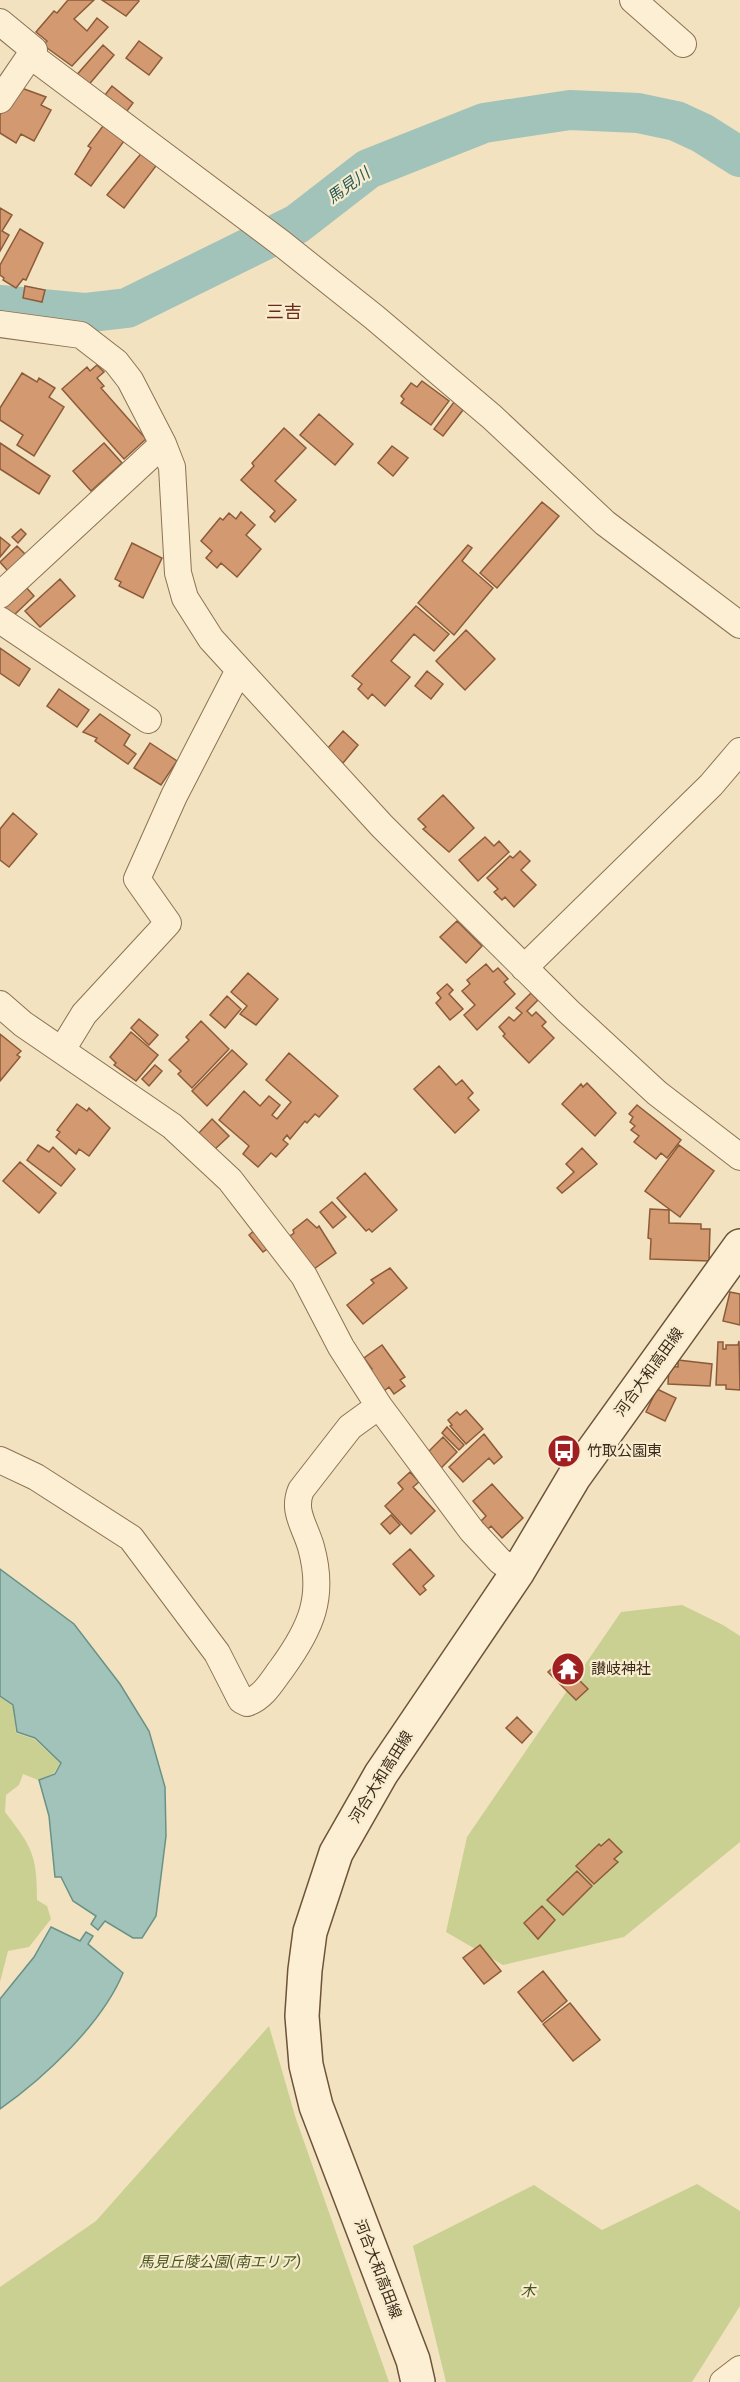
<svg xmlns="http://www.w3.org/2000/svg" width="740" height="2382" font-family="Merriweather,'Noto Sans JP',serif">
<style>
.green{fill:#c9d092}
.water{fill:#a2c3b9;stroke:#699287;stroke-width:1.5}
.lines{fill:none;stroke-linecap:round;stroke-linejoin:round}
.river{stroke:#a2c3b9;stroke-width:40}
.building{fill:#d39a71;stroke:#8d5b39;stroke-width:1.5}
.street-casing{stroke:#8c7255;stroke-width:28}
.secondary-casing{stroke:#6d5339;stroke-width:36}
.street{stroke:#fcefd3;stroke-width:26}
.secondary{stroke:#fcefd3;stroke-width:33}
.labels{text-anchor:middle;stroke-width:4.5;stroke-linejoin:round;paint-order:stroke}
.street-label{font-size:15px;fill:#3a2a1b;stroke:#f8eccf}
.poi-label{font-size:15px;fill:#3a2a1b;stroke:#f8eccf;text-anchor:start}
.park-label{font-size:15px;font-style:italic;fill:#4a5820;stroke:#f8eccf}
.water-label{font-size:16px;font-style:italic;fill:#295b58;stroke:#f8eccf}
.quarter-label{font-size:18px;fill:#6a2917;stroke:#f8eccf}
</style>
<rect width="100%" height="100%" fill="#f2e2bf"/>
<!-- green -->
<path class="green" d="M682,1605L723,1625L740,1636V1842L624,1937L503,1965L446,1932L467,1837L621,1612Z
M0,1697L13,1706L16,1733L34,1739L60,1763L54,1773L38,1780L23,1774L19,1785L6,1795L5,1812C32,1847 37,1855 37,1900L47,1906L51,1919L29,1947L8,1951L0,1982Z
M269,2026L296,2119L389,2382H0V2287L96,2221Z
M697,2184L740,2211V2306L692,2382H446L413,2246L534,2185L602,2230Z"/>
<!-- water -->
<path class="water" d="M0,1569L74,1624L120,1684L149,1731L165,1787L166,1836L156,1916L142,1938H133L105,1921L98,1930L91,1924L96,1916L73,1901L61,1877H55L49,1816L39,1780L55,1774L61,1763L35,1738L17,1732L13,1705L0,1696Z
M51,1927L80,1941L86,1932L93,1936L88,1944L123,1973C102,2024 44,2078 0,2109V1999L34,1957Z"/>
<g class="lines">
<!-- river -->
<path class="river" d="M0,305L84,313L127,308L297,224L368,169L484,123L570,110L638,113L676,121L702,133L740,157"/>
</g>
<!-- building -->
<path class="building" d="M68,0H94L74,19L87,31L97,18L108,27L72,66L43,45L47,41L36,32L54,11L57,13Z
M102,0H138L139,1L126,16Z
M139,41L162,58L149,75L126,58Z
M103,45L114,55L86,88L74,78Z
M16,86L46,97L41,105L51,110L34,141L21,134L16,143L0,133V115Z
M112,86L133,103L124,115L101,100Z
M106,122L127,137L91,186L75,174L91,148L88,146Z
M144,150L159,162L124,208L107,195Z
M0,208L12,215L2,231L9,235L0,251Z
M20,229L43,243L26,280L23,279L16,288L3,280L4,278L0,275V265Z
M25,286L45,290L42,302L23,298Z
M97,365L104,372L97,378L104,386L101,388L146,439L124,459L62,389L87,367L90,371Z
M22,373L37,382L39,378L55,388L49,397L64,407L34,456L17,445L23,435L0,420V408Z
M422,381L449,401L431,425L401,403L404,399L401,396L411,383L417,387Z
M454,402L463,410L443,436L434,429Z
M319,414L353,444L335,465L300,435Z
M284,428L306,448L275,481L296,500L275,522L270,517L275,511L241,480L254,466L252,463Z
M0,443L50,476L39,494L0,469Z
M104,443L122,463L91,491L73,471Z
M392,446L408,458L393,476L378,463Z
M542,502L559,516L497,588L480,573Z
M241,512L255,525L246,535L261,549L237,577L221,563L217,568L206,558L212,551L201,541L220,518L223,520L229,513L236,519Z
M21,529L26,534L18,543L12,537Z
M0,537L10,545L0,557Z
M132,543L162,558L143,598L119,586L121,582L115,579Z
M468,545L472,548L462,561L493,588L454,635L418,603Z
M17,546L26,555L8,571L0,562Z
M60,579L75,596L40,627L25,611Z
M25,586L34,596L11,618L1,608Z
M416,606L449,634L434,651L414,634L391,661L410,677L385,706L372,694L368,699L358,689L362,684L352,676Z
M466,630L495,659L465,690L436,661Z
M0,648L30,669L19,686L0,673Z
M427,671L443,684L431,699L415,686Z
M59,689L89,710L77,727L47,706Z
M100,714L130,735L124,745L136,754L128,764L95,741L97,738L83,732Z
M343,731L358,745L343,763L327,749Z
M150,743L177,761L161,785L134,768Z
M443,795L474,828L449,852L423,829L426,827L418,819Z
M13,813L37,834L9,867L0,860V829Z
M485,837L494,846L499,841L509,852L478,881L459,860Z
M520,851L530,861L521,870L536,885L514,907L505,897L502,900L494,892L498,889L487,878L510,856L513,858Z
M457,921L482,946L466,963L440,937Z
M486,964L493,972L498,968L508,979L504,982L515,994L477,1030L464,1015L475,1005L462,991L470,984L467,980Z
M248,973L278,999L256,1025L240,1014L247,1006L231,992Z
M447,984L453,990L449,994L463,1009L450,1020L436,1003L441,998L437,993Z
M531,993L538,1000L527,1011L532,1016L536,1012L546,1022L542,1026L554,1038L529,1063L503,1036L505,1034L499,1027L509,1017L514,1021L522,1013L516,1008Z
M227,996L241,1009L225,1028L210,1015Z
M139,1019L158,1035L149,1045L131,1028Z
M201,1021L229,1049L192,1088L178,1074L181,1071L169,1060L189,1040L186,1037Z
M131,1032L158,1055L136,1081L114,1065L116,1063L110,1057Z
M0,1034L21,1051L17,1055L20,1057L0,1081Z
M232,1050L247,1064L207,1106L192,1091Z
M289,1053L338,1096L319,1117L315,1114L307,1123L305,1121L290,1139L287,1135L283,1140L288,1144L276,1157L271,1153L258,1167L243,1154L249,1146L219,1120L244,1091L260,1106L269,1096L280,1105L272,1115L277,1119L291,1102L266,1080Z
M155,1065L162,1071L149,1086L142,1079Z
M439,1066L456,1085L462,1080L473,1093L468,1098L479,1110L455,1133L414,1089Z
M587,1083L616,1113L595,1136L562,1104L581,1084L583,1087Z
M77,1104L87,1111L89,1108L110,1128L89,1156L79,1149L76,1154L56,1137L60,1132L57,1130Z
M637,1105L681,1140L667,1158L661,1153L656,1159L634,1142L639,1136L631,1130L635,1126L630,1122L633,1117L629,1114Z
M212,1119L229,1136L214,1150L198,1134Z
M38,1145L49,1152L53,1147L75,1169L61,1186L27,1160Z
M679,1145L714,1171L680,1217L645,1191Z
M582,1148L597,1164L562,1193L557,1188L574,1172L566,1164Z
M20,1162L56,1193L39,1213L3,1181Z
M365,1173L397,1210L372,1232L369,1229L366,1231L337,1198Z
M332,1202L346,1217L333,1228L320,1212Z
M650,1209L669,1210V1223L701,1224V1229H710L709,1261L650,1259L651,1239L648,1238Z
M307,1219L317,1228L319,1226L336,1253L314,1269L290,1236L294,1233L293,1230Z
M256,1229L270,1247L263,1252L249,1235Z
M390,1268L407,1288L363,1324L347,1305L374,1283L371,1280Z
M730,1292L740,1294V1325L723,1321Z
M739,1341L740,1390L726,1389V1385H716L718,1342H723V1349H726V1345H738Z
M382,1345L405,1377L400,1380L405,1386L394,1394L389,1387L383,1392L368,1371L372,1369L364,1358Z
M678,1360L712,1364L710,1386L668,1384L669,1366L678,1367Z
M657,1389L676,1398L665,1421L646,1412Z
M466,1410L483,1429L466,1444L450,1426L452,1425L448,1420L457,1412L460,1415Z
M447,1427L464,1445L459,1450L442,1433Z
M484,1434L502,1457L494,1464L489,1458L463,1482L449,1467Z
M443,1437L457,1452L441,1468L429,1451Z
M410,1472L419,1482L413,1487L435,1511L411,1534L385,1506L403,1489L398,1483Z
M492,1484L523,1518L502,1538L491,1526L488,1529L481,1521L486,1516L473,1501Z
M391,1515L400,1525L390,1534L381,1524Z
M410,1549L434,1576L423,1586L426,1590L420,1595L393,1564Z
M560,1661L588,1689L576,1700L548,1672Z
M517,1717L532,1732L522,1743L506,1728Z
M609,1839L622,1852L614,1859L618,1862L594,1884L576,1866L599,1844L601,1846Z
M577,1871L592,1886L563,1915L547,1900Z
M542,1906L555,1920L538,1939L524,1923Z
M480,1945L501,1971L484,1984L463,1958Z
M543,1971L567,2001L542,2022L518,1992Z
M570,2003L600,2040L573,2061L543,2024Z"/>
<g class="lines">
<defs>
<path id="street" d="M633,0L683,44
M0,22L34,50L0,100
M30,55L281,243L374,317L492,417L605,523L740,625
M0,324L81,335L116,362L130,380L163,444L172,467L178,573L185,598L211,639L382,826L568,1011L657,1093L740,1157
M0,595L163,444
M0,620L148,720
M524,968L711,785L740,751
M0,1004L23,1024L172,1126L230,1180L304,1276L341,1347L379,1406L472,1531L500,1561L517,1573
M62,1050L84,1014L168,923L137,879L174,796L239,670
M0,1460L36,1477L131,1538L217,1653L241,1700L247,1703C264,1697 272,1681 282,1668C311,1628 325,1597 311,1547C305,1526 292,1511 301,1490L350,1427L379,1406
M723,2382L740,2369"/>
<path id="secondary" d="M418,2382L413,2360L316,2106L306,2065L302,2016L305,1970L310,1932L336,1853L381,1774L517,1573L574,1477L740,1246"/>
</defs>
<!-- street casing -->
<use href="#street" class="street-casing"/>
<!-- secondary casing -->
<use href="#secondary" class="secondary-casing"/>
<!-- street -->
<use href="#street" class="street"/>
<!-- secondary -->
<use href="#secondary" class="secondary"/>
</g>
<!-- icons -->
<defs>
<symbol id="bus-disc" viewBox="-11 -11 22 22"><circle r="9.5" fill="#a02021" stroke="#f8eccf"/><path d="M-5-6H5V4H4V6H2V4H-2V6H-4V4H-5ZM-3.5-4V0h7V-4ZM-3.5 1.2v1.5H-2V1.2ZM2 1.2v1.5H3.5V1.2Z" fill="#fff"/></symbol>
<symbol id="temple-disc" viewBox="-11 -11 22 22"><circle r="9.5" fill="#a02021" stroke="#f8eccf"/><path d="M0-6L5-2H3V0L6.5 2.5H4V6H1.5V3h-3V6H-4V2.5H-6.5L-3 0V-2H-5Z" fill="#fff"/></symbol>
</defs>
<g fill-rule="evenodd">
<use href="#bus-disc" x="545" y="1432" width="38" height="38"/>
<use href="#temple-disc" x="549" y="1650" width="38" height="38"/>
</g>
<g class="labels">
<!-- street labels -->
<g class="street-label">
<text transform="translate(649 1372) rotate(-54)" y="5">河合大和高田線</text>
<text transform="translate(381 1777) rotate(-58)" y="5">河合大和高田線</text>
<text transform="translate(378 2269) rotate(69)" y="5">河合大和高田線</text>
</g>
<!-- poi labels -->
<g class="poi-label">
<text x="587" y="1456">竹取公園東</text>
<text x="591" y="1674">讃岐神社</text>
</g>
<!-- park labels -->
<g class="park-label">
<text x="220" y="2267">馬見丘陵公園(南エリア)</text>
<text x="528" y="2296">木</text>
</g>
<!-- water labels -->
<g class="water-label">
<text transform="translate(348 185) rotate(-36)" y="6">馬見川</text>
</g>
<!-- quarter labels -->
<g class="quarter-label">
<text x="284" y="318">三吉</text>
</g>
</g>
</svg>
